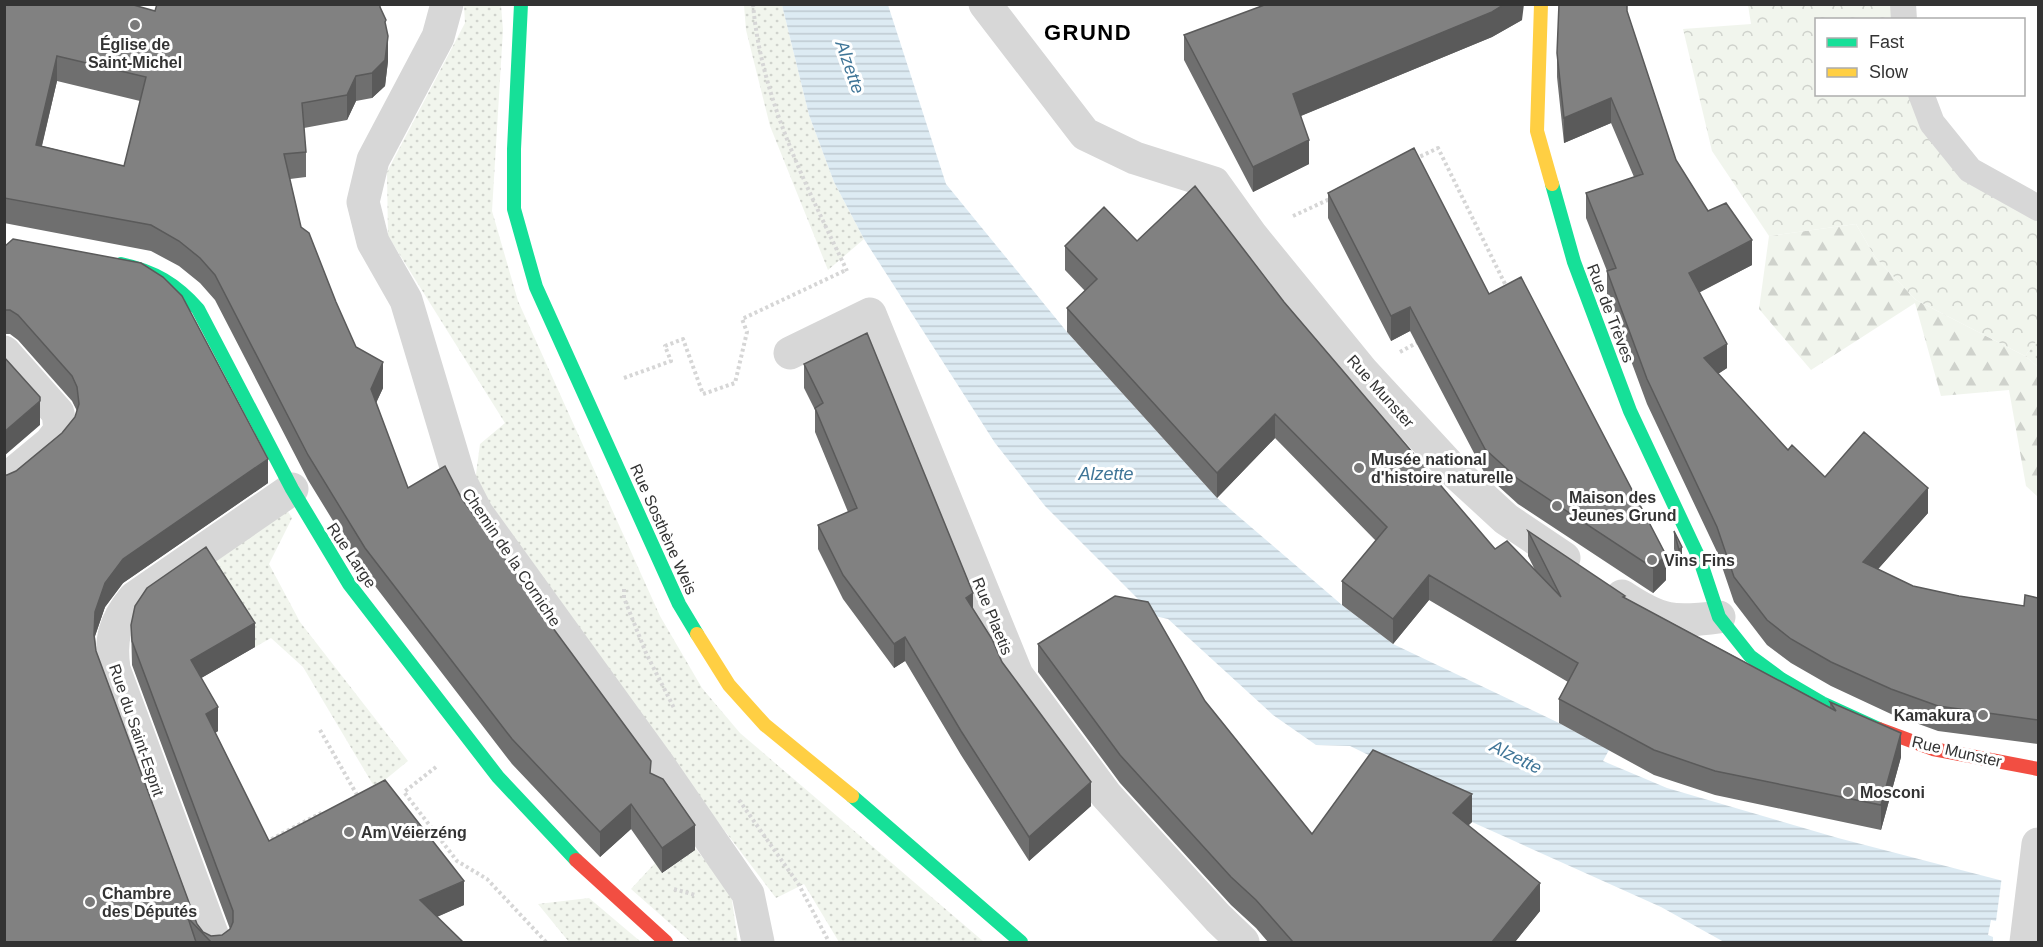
<svg xmlns="http://www.w3.org/2000/svg" width="2043" height="947" font-family="Helvetica,sans-serif">
<style>
.grass{fill:url(#grass-dots)}
.forest{fill:url(#forest-firs)}
.park{fill:url(#park-crowns)}
.water{fill:url(#water-rules)}
.pier{fill:#fff}
.lines{fill:none;stroke-linecap:round;stroke-linejoin:round}
.path{stroke:#d6d6d6;stroke-width:4;stroke-dasharray:3 3;stroke-linecap:butt}
.lane{stroke:#d7d7d7;stroke-width:26}
.street{stroke:#d7d7d7;stroke-width:33}
.fast{stroke:#16e098;stroke-width:14}
.slow{stroke:#ffcf43;stroke-width:14}
.jam{stroke:#f24e42;stroke-width:14}
.wall{fill:#6f6f6f;fill-rule:evenodd}
.shaded-wall{fill:#5a5a5a}
.building{fill:#818181;stroke:#5a5a5a;stroke-width:1.5;fill-rule:evenodd}
.poi-dot{fill:#7a7a7a;stroke:#fff;stroke-width:2}
.labels{text-anchor:middle;stroke-width:6;stroke-linejoin:round;paint-order:stroke}
.poi-label{font-size:16px;font-weight:bold;fill:#333;stroke:#fff;text-anchor:start}
.street-label{font-size:16px;fill:#333;stroke:#fff}
.water-label{font-size:18px;font-style:italic;fill:#3f7597;stroke:#fff}
.district-label{font-size:22px;font-weight:bold;letter-spacing:1.5px;fill:#000;stroke:#fff}
</style>
<defs>
<pattern id="grass-dots" width="8" height="8" patternUnits="userSpaceOnUse" patternTransform="scale(1.5)"><rect width="8" height="8" fill="#f1f5ed"/><path d="M2 2h.1M6 6h.1" fill="none" stroke="#cfd2cc" stroke-width="1.8" stroke-linecap="round"/></pattern>
<pattern id="forest-firs" width="22" height="20" patternUnits="userSpaceOnUse" patternTransform="scale(1.5)"><rect width="22" height="20" fill="#f1f5ed"/><path d="M5 1l3.5 6h-7zM16 11l3.5 6h-7z" fill="#cfd2cc"/></pattern>
<pattern id="park-crowns" width="20" height="18" patternUnits="userSpaceOnUse" patternTransform="scale(1.5)"><rect width="20" height="18" fill="#f1f5ed"/><path d="M2 6a3 3 0 1 1 6 0M12 15a3 3 0 1 1 6 0" fill="none" stroke="#cfd2cc"/></pattern>
<pattern id="water-rules" width="6" height="5" patternUnits="userSpaceOnUse" patternTransform="scale(1.5)"><rect width="6" height="5" fill="#ddebf3"/><path d="M0 2.5h6" fill="none" stroke="#becad1"/></pattern>
</defs>
<rect width="100%" height="100%" fill="#fff"/>
<!-- grass -->
<path class="grass" d="M464,5H501L503,30L492,211L518,301L660,616L702,688L740,733L984,942H839L804,884L776,898L647,729L475,482L480,444L505,423L388,236L387,172L465,23Z
M744,5H782L809,115L834,182L864,239L828,270L770,126L746,30Z
M2038,339V367L2025,356Z
M287,510L292,518L269,564L300,622L408,761L375,788L303,667L271,638L255,647L204,566Z
M696,849L731,894L738,942H691L631,889L655,863L663,873Z
M589,898L641,942H569L538,904Z"/>
<!-- forest -->
<path class="forest" d="M1856,224L1875,257L1916,300L2025,356L2038,367V497L2026,486L2009,390L1941,396L1915,303L1811,370L1759,309L1769,236Z"/>
<!-- park -->
<path class="park" d="M1748,5H1903L1904,19L1816,20V94L1921,95L1970,170L2038,208V339L2025,356L1916,300L1875,257L1856,224L1769,236L1712,151L1683,29L1751,24Z"/>
<!-- water -->
<path class="water" d="M782,5H888L946,184L1067,332L1217,498L1342,605L1393,644L1559,723L1609,750L1603,761L1667,788L1838,838L2038,890V942H1724L1661,907L1414,796L1387,764L1350,746L1316,745L1273,715L1168,619L1155,616L1045,506L995,443L864,239L834,182L809,115Z"/>
<!-- pier -->
<path class="pier" d="M2002,876L2038,887V942H1993V937L1988,935L1991,920L1996,921Z"/>
<g class="lines">
<!-- path -->
<path class="path" d="M753,4C761,99 807,187 847,271
M1415,159L1438,148L1507,288
M1293,216L1332,198
M1400,352L1420,341
M624,378L671,361L665,346L683,339L703,394L735,383L747,332L742,319L846,270
M624,589V598L646,653L674,708
M320,730L357,795L354,796
M436,767L404,792L457,861L487,879L546,942
M739,800L799,885L829,942
M266,842L323,812
M674,889L695,895"/>
<!-- lane -->
<path class="lane" d="M1903,4L1904,20
M1921,94L1932,123L1970,170L2038,208"/>
<!-- street -->
<path class="street" d="M447,4L438,37L373,160L363,202L373,242L406,300L460,480L477,513L659,765L748,894L758,942
M985,4L1085,134L1135,158L1214,183L1252,236L1362,371L1457,474L1506,519L1564,558
M4,352L58,413L60,430L50,443L4,481
M790,353L870,314L1017,675L1106,795L1218,918L1243,942
M1622,596C1661,622 1673,623 1719,617
M215,942L114,669C110,639 114,622 134,598L292,489
M2026,942L2038,844"/>
<!-- fast -->
<path class="fast" d="M521,4L514,149V209L536,287L679,604L697,634
M1552,184L1574,262L1630,411L1700,560L1719,617L1750,656L1781,679L1822,703L1879,729
M121,264C154,271 176,284 198,309L292,489L349,584L498,777L576,860
M852,796L1021,942"/>
<!-- slow -->
<path class="slow" d="M1541,4L1537,131L1552,184
M697,634L729,685L765,725L852,796"/>
<!-- jam -->
<path class="jam" d="M1879,729L1933,749L2038,769
M576,860L666,942"/>
</g>
<!-- wall -->
<path class="wall" d="M4,4L155,11L380,7L386,29L388,61L385,86L372,98L356,101L347,120L304,128L306,152V177L290,179L301,227L356,347L383,388L376,403L408,488L462,499L651,774L695,850L662,873L631,829L600,857L512,764L365,573L308,480L215,300L200,283L179,266L151,251L4,223ZM57,81L140,101L124,166L42,146Z
M1627,11L1676,160L1708,211L1752,265L1699,292L1727,368L1718,374L1788,450L1825,477L1928,513L1878,569L1913,586L1959,596L2024,606L2038,598V744L1938,731L1891,714L1831,686L1791,663L1767,645L1734,602L1717,552L1647,404L1607,296V271L1586,218V193L1634,177L1611,123L1564,143L1557,77V53Z
M1522,20L1492,37L1301,116L1309,164L1253,192L1184,60V35Z
M1328,193L1489,294L1666,580L1653,593L1518,504L1485,474L1410,331L1391,341L1328,218Z
M1137,241L1284,302L1495,549L1535,570L1528,556V531L1625,598L1830,707V702L1901,757L1881,830L1715,795L1654,775L1559,723V699L1568,682L1429,600L1393,644L1342,605V581L1376,541L1275,438L1217,498L1067,332V308L1085,291L1065,270V246Z
M4,247L268,483L123,583L105,607L95,636L96,651L197,924L203,932L211,936L222,935L230,929L132,665L131,625L255,647L201,678L218,731L215,733L269,841L464,905L437,917L463,942H4L7,475L16,471L62,433L75,417L77,411L72,401L18,340L10,334H4Z
M804,364L973,610L1002,662L1091,806L1029,861L961,755L905,661L894,668L843,599L818,549V525L848,512L815,432V410L804,388Z
M1674,531L1682,547V565L1679,567L1674,549Z
M1038,644L1205,701L1312,834L1472,822L1468,825L1540,911L1515,942H1268L1256,928L1231,905L1120,783L1038,672Z"/>
<!-- shaded-wall -->
<path class="shaded-wall" d="M1505,4H1524L1522,20L1492,37L1293,119V94Z
M388,36V61L385,86L372,98V73Z
M57,56V81L36,170V145Z
M356,76V101L347,120V95Z
M1611,98V123L1564,143V118Z
M1309,140V164L1253,192V167Z
M1752,240V265L1689,298V273Z
M1410,307V331L1391,341V316Z
M1727,344V368L1704,383V358Z
M383,362V388L371,414V389Z
M40,401V425L4,456V432Z
M1275,414V438L1217,498V473Z
M268,459V483L123,583L105,607L95,636L94,659L95,612L105,583L123,559Z
M1928,488V513L1863,586V562Z
M1682,547V565L1679,567V550Z
M1666,555V580L1653,593V568Z
M1429,575V600L1393,644V619Z
M973,593V617L966,598Z
M255,623V647L191,684V660Z
M905,637V661L894,668V644Z
M218,707V731L206,739V714Z
M1901,733V757L1881,830V805Z
M1091,782V806L1029,861V837Z
M1472,794V822L1453,841V813Z
M631,804V829L600,857V832Z
M695,825V850L662,873V848Z
M464,881V905L420,924V900Z
M1540,883V911L1515,942H1492Z"/>
<!-- building -->
<path class="building" d="M4,4H130L155,11L157,4H380V7L386,20L385,22L388,36L385,60L372,73L356,76L347,95L302,103L306,152L284,154L301,227L309,233L336,302L356,347L383,362L371,389L408,488L445,466L462,499L521,581L519,582L651,761L650,773L663,779L695,825L662,848L631,804L600,832L512,739L365,548L308,455L215,275L200,258L179,241L151,225L4,198ZM57,56L146,77L124,166L36,145Z
M1267,4H1505L1492,12L1293,94L1309,140L1253,167L1184,35Z
M1559,4H1627V11L1676,160L1708,211L1726,203L1752,240L1689,273L1727,344L1704,358L1788,450L1792,445L1825,477L1864,432L1928,488L1863,562L1913,586L1959,596L2024,606L2025,595L2038,598V720L1938,706L1891,689L1831,662L1791,639L1767,620L1734,577L1717,527L1647,379L1607,271L1616,268L1586,193L1643,174L1611,98L1564,118L1557,53Z
M1414,148L1489,294L1521,277L1666,555L1653,568L1518,479L1485,449L1410,307L1391,316L1328,193Z
M1195,186L1284,302L1495,549L1507,541L1561,597L1528,531L1625,596L1623,597L1836,711L1830,702L1901,733L1881,805L1715,771L1654,750L1559,699L1578,663L1429,575L1393,619L1342,581L1387,527L1275,414L1217,473L1067,308L1097,279L1065,246L1104,207L1137,241Z
M13,239L141,263L163,277L182,296L268,459L123,559L105,583L95,612L94,635L96,651L197,924L203,932L211,936L222,935L230,929L233,922V911L132,641L131,625L135,606L147,588L206,547L255,623L191,660L218,707L206,714L269,841L385,780L464,881L420,900L463,942H211L188,918L196,942H4V475H7L16,471L62,433L75,417L79,404L77,387L72,376L18,315L10,310H4V247Z
M867,333L973,593L966,598L992,639L1002,662L1091,782L1029,837L961,731L905,637L894,644L843,575L818,525L857,508L815,408L823,403L804,364Z
M4,357L40,397V401L4,432Z
M1674,531L1682,547L1679,550Z
M1115,596L1148,602L1205,701L1312,834L1373,750L1472,794L1453,813L1540,883L1492,942H1293L1256,900L1231,877L1120,755L1038,644Z"/>
<!-- markers -->
<g class="poi-dot">
<circle cx="135" cy="25" r="6"/>
<circle cx="1359" cy="468" r="6"/>
<circle cx="1557" cy="506" r="6"/>
<circle cx="1652" cy="560" r="6"/>
<circle cx="1983" cy="715" r="6"/>
<circle cx="1848" cy="792" r="6"/>
<circle cx="349" cy="832" r="6"/>
<circle cx="90" cy="902" r="6"/>
</g>
<g class="labels">
<!-- poi labels -->
<g class="poi-label">
<text x="135" y="50" text-anchor="middle">Église de<tspan x="135" dy="18">Saint-Michel</tspan></text>
<text x="1371" y="465">Musée national<tspan x="1371" dy="18">d'histoire naturelle</tspan></text>
<text x="1569" y="503">Maison des<tspan x="1569" dy="18">Jeunes Grund</tspan></text>
<text x="1664" y="566">Vins Fins</text>
<text x="1971" y="721" text-anchor="end">Kamakura</text>
<text x="1860" y="798">Mosconi</text>
<text x="361" y="838">Am Véierzéng</text>
<text x="102" y="899">Chambre<tspan x="102" dy="18">des Députés</tspan></text>
</g>
<!-- street labels -->
<g class="street-label">
<text transform="translate(1611 313) rotate(69)" y="6">Rue de Trèves</text>
<text transform="translate(1381 391) rotate(48)" y="6">Rue Munster</text>
<text transform="translate(664 529) rotate(66)" y="6">Rue Sosthène Weis</text>
<text transform="translate(352 555) rotate(56)" y="6">Rue Large</text>
<text transform="translate(512 557) rotate(56)" y="6">Chemin de la Corniche</text>
<text transform="translate(993 616) rotate(68)" y="6">Rue Plaetis</text>
<text transform="translate(137 730) rotate(71)" y="6">Rue du Saint-Esprit</text>
<text transform="translate(1957 751) rotate(13)" y="6">Rue Munster</text>
</g>
<!-- water labels -->
<g class="water-label">
<text transform="translate(850 67) rotate(71)" y="6">Alzette</text>
<text x="1106" y="480">Alzette</text>
<text transform="translate(1516 757) rotate(26)" y="6">Alzette</text>
</g>
<!-- district labels -->
<g class="district-label">
<text x="1088" y="40">GRUND</text>
</g>
</g>
<!-- border -->
<rect width="2043" height="947" fill="none" stroke="#333333" stroke-width="12"/>
<!-- legend -->
<rect x="1815" y="18" width="210" height="78" fill="#ffffff" stroke="#adadad" stroke-width="1.5"/>
<rect x="1827" y="38" width="30" height="9" fill="#16e098" stroke="#adadad" stroke-width="1.5"/>
<text x="1869" y="48" font-size="18" fill="#333333">Fast</text>
<rect x="1827" y="68" width="30" height="9" fill="#ffcf43" stroke="#adadad" stroke-width="1.5"/>
<text x="1869" y="78" font-size="18" fill="#333333">Slow</text>
</svg>
